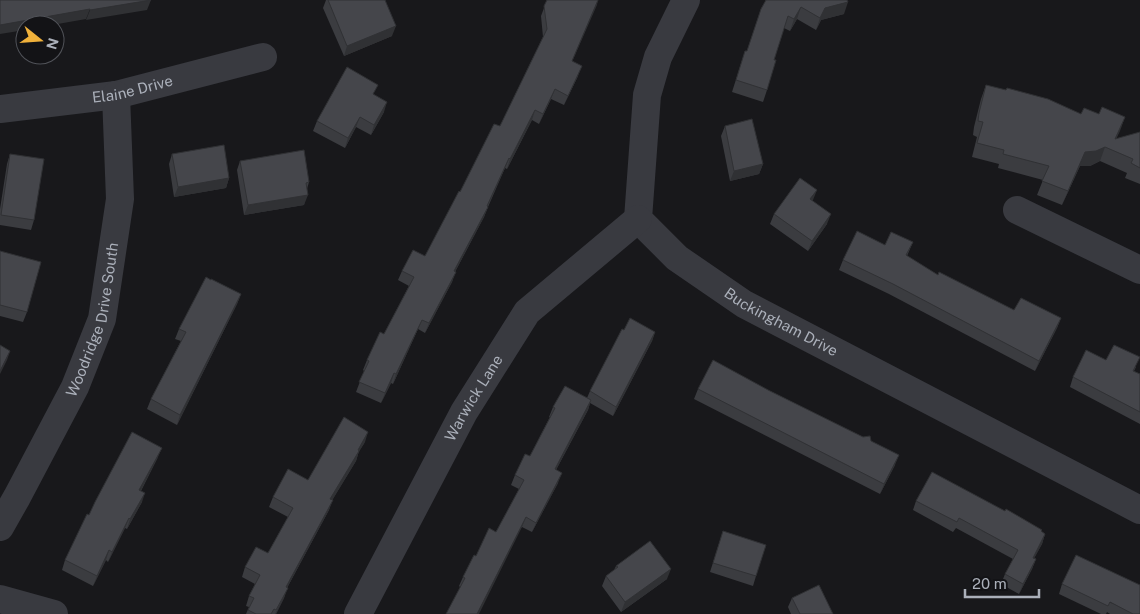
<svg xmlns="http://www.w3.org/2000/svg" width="1140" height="614" font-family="'Public Sans',sans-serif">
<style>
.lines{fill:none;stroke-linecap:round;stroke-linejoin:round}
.minor{stroke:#393a40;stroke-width:28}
.wall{fill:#3b3c40}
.shaded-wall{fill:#303134}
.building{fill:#45464b;stroke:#303134}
.labels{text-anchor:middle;stroke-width:4;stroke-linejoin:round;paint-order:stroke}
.street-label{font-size:15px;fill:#abb0ba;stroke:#131316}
</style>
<rect width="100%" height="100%" fill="#18181b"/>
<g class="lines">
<!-- minor -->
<g class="minor">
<path id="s1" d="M686,0L658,57L647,95L638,219L677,258L744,304L1140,510"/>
<path id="s2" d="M0,109L116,95L263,57"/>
<path d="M1017,210L1140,270"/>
<path id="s3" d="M0,527L17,497L75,387L102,319L120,199L116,95"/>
<path d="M0,599L54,614"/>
<path id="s4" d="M358,614L464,412L527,312L638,219"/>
</g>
</g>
<!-- wall -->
<path class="wall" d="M326,0H385L392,36L344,56L323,8Z
M547,0L578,76L564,105L551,99L539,124L532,120L507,169L505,168L488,207L484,217L455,272L452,282L425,333L418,329L393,384L391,383L381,403L356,392L364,371L363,370L367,360L384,334L409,286L398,280L402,271L425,256L460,192L500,126L543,37L541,16Z
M766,0L844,14L821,20L816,30L797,19L790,31L784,28L774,60L767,90L763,102L732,92L745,51H747L761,9Z
M986,85L1081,114H1099L1125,117L1116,139L1140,132V184L1125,178L1127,173L1100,161L1090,166H1080L1062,205L1037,195L1043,180L998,168L999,164L972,157L977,137L973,135L974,127L981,99Z
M375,95L384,112L371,135L356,127L345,148L313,131L317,121Z
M725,126L763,164L759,174L730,181L721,136Z
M10,154L34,220L31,230L0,225V209L7,164Z
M172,154L229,178L226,188L174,197L169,164Z
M240,161L309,182L307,189L304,205L244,215L237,170Z
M812,201L827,224L808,251L770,224L774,214Z
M913,242L907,256L938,275L1014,310L1061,318L1057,328L1035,371L889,294L839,270L843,260L885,245Z
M0,251L27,312L23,322L0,316Z
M241,294L237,304L177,425L147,409L151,399L181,341L175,339L179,329Z
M624,330L655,332L652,341L613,416L590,403L588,410L556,470L558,483L532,532L522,527L460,587L459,586L463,577L476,556L496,532L519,489L511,485L515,475L530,456L550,417H549L553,407L587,398L590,391Z
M1106,360L1136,367L1134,371L1140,374V424L1070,387L1073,377Z
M698,389L770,391L871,441L895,465L880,494L694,399Z
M365,442L359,451L356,461L332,500L329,510L287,588L284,598L276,614H246L249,607L246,606L249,596L255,584L242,577L245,567L268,553L288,517L269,507L273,497L308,480Z
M158,457L141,491L142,502L127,529L125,528L108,562L106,560L93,586L62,570L65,560L89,515Z
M916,501L1041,531L1045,534L1042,544L1034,558L1036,559L1032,569L1019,594L1001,584L1005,574L1013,559L956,528L953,532L913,510Z
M723,531L756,576L753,586L710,572Z
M616,566L667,579L621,612L602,586L606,576L614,570Z
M1062,584L1140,614H1110L1107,612L1106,614H1101L1059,594Z
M792,598L833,614H791L788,607Z"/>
<!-- shaded-wall -->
<path class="shaded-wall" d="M151,0L147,10L86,20L90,10Z
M598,0L597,5L568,71L572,61Z
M848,2L844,14L821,20L816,30L820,18L825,8Z
M801,7L797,19L790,31L794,19Z
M90,9L86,19L52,25H25V30L0,34V25Z
M396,26L392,36L344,56L347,46Z
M582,66L578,76L564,105L568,96Z
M555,89L551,99L539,124L543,114Z
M387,102L384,112L371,135L374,125Z
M535,110L532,120L507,169L510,159Z
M360,117L356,127L345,148L348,138Z
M1125,117L1120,131L1111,150L1115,139Z
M1105,147L1100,161L1090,166H1080L1062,205L1068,191L1085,152Z
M509,158L505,168L486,209L488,207L484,217L450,281L454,271L487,206Z
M763,164L759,174L730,181L734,171Z
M229,178L226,188L174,197L178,187Z
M817,190L813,200L806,209L810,199Z
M308,195L304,205L244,215L248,205Z
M831,214L827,224L808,251L812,241Z
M456,272L452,282L425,333L429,323Z
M241,294L237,304L177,425L180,415Z
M1061,318L1057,328L1035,371L1039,361Z
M422,320L418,329L393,384L396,374Z
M655,332L652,341L613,416L616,407Z
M10,351L7,360L0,374V371Z
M394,373L391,383L381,403L385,393Z
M591,400L588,410L551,479L555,469Z
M368,432L365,442L354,460L358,450Z
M162,448L158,457L136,500L139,490Z
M359,451L356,461L327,509L330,499Z
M899,455L895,465L880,494L884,484Z
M562,473L558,483L532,532L536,523Z
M145,493L142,502L127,529L130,519Z
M333,500L329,510L282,597L286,587Z
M526,517L522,527L479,614H477Z
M129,518L125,528L108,562L112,552Z
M1045,534L1042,544L1029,568L1033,558Z
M109,550L106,560L93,586L97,576Z
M1036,559L1032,569L1019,594L1023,584Z
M671,569L667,579L621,612L625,602Z
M288,588L284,598L276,614H275Z"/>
<!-- building -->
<path class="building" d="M0,0H151L90,10V9L0,25Z
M328,0H385L396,26L347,46Z
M547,0H598L572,61L582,66L568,96L555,89L543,114L535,110L510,159L509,158L487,206L488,207L454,271L456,272L429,323L422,320L396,374L394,373L385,393L359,382L369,361L367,360L380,332L384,334L414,277L402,271L413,250L425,256L459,191L460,192L494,124L500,126L547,29L544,6Z
M766,0H847L848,2L825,8L820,18L801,7L794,19L788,16L774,60H776L767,90L736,80L745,51H747L761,9Z
M347,67L378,85L373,94L387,102L374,125L360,117L348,138L317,121Z
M986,85L1006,90L1007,88L1048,99L1081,114L1084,108L1099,114L1102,107L1125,117L1115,139L1140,132V168L1131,163L1133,159L1105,147L1096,151L1085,152L1068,191L1042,181L1049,166L1003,154L1004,150L977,143L983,122L978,121L979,113Z
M752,119L763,164L734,171L725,126Z
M224,145L229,178L178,187L172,154Z
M304,150L309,182L306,183L308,195L248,205L240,161Z
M10,154L44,159L34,220L1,215Z
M800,178L817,190L810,199L831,214L812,241L774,214Z
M857,231L885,245L891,232L913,242L906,255L938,275L939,272L1014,310L1021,298L1061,318L1039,361L893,284L843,260Z
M0,251L41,262L27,312L0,305Z
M206,277L211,280V279L241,294L180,415L151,399L186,332L179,329Z
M630,318L655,332L616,407L590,391L622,329L624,330Z
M0,345L10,351L0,371Z
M1114,345L1140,357L1133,371L1140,374V412L1073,377L1086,350L1106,360Z
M713,360L770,391L863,437L870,436L871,441L899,455L884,484L698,389Z
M565,386L591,400L555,469L562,473L536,523L526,517L477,614H446L465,578L463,577L474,555L476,556L489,528L496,532L524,480L515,475L525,454L530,456L555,408L553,407Z
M344,417L368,432L358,450L359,451L330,499L333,500L286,587L288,588L276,610L274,609L271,614H256L248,610L254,598L249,596L260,575L245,567L256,547L268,553L293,508L273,497L288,469L308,480Z
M132,432L162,448L139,490L145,493L130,519L129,518L112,552L109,550L97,576L65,560L87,514L89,515L95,502Z
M932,472L1005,511L1006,509L1042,530L1041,531L1045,534L1033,558L1036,559L1023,584L1005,574L1018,550L959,518L957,522L916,501Z
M723,531L766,545L756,576L713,563Z
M650,541L671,569L625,602L606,576L618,567L616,566Z
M1076,555L1140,585V614H1133L1110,602L1108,606L1062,584Z
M819,585L833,614H800L792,598Z"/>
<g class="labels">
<!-- street labels -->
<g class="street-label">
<text dy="5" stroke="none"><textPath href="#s2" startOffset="134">Elaine Drive</textPath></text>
<text dy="5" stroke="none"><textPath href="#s3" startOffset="229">Woodridge Drive South</textPath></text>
<text dy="5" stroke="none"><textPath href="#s1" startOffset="405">Buckingham Drive</textPath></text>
<text dy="5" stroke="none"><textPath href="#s4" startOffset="245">Warwick Lane</textPath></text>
</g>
</g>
<!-- north arrow -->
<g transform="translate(40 40) rotate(107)"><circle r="24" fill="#131316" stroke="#505258"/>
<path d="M0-4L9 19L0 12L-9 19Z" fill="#f0b13b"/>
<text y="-8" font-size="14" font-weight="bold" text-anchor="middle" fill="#abb0ba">N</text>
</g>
<!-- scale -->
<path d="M965 589v8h74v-8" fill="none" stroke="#abb0ba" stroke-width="2.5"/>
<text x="972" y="589" font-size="15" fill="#abb0ba" stroke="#131316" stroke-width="4" paint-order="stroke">20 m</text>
</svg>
